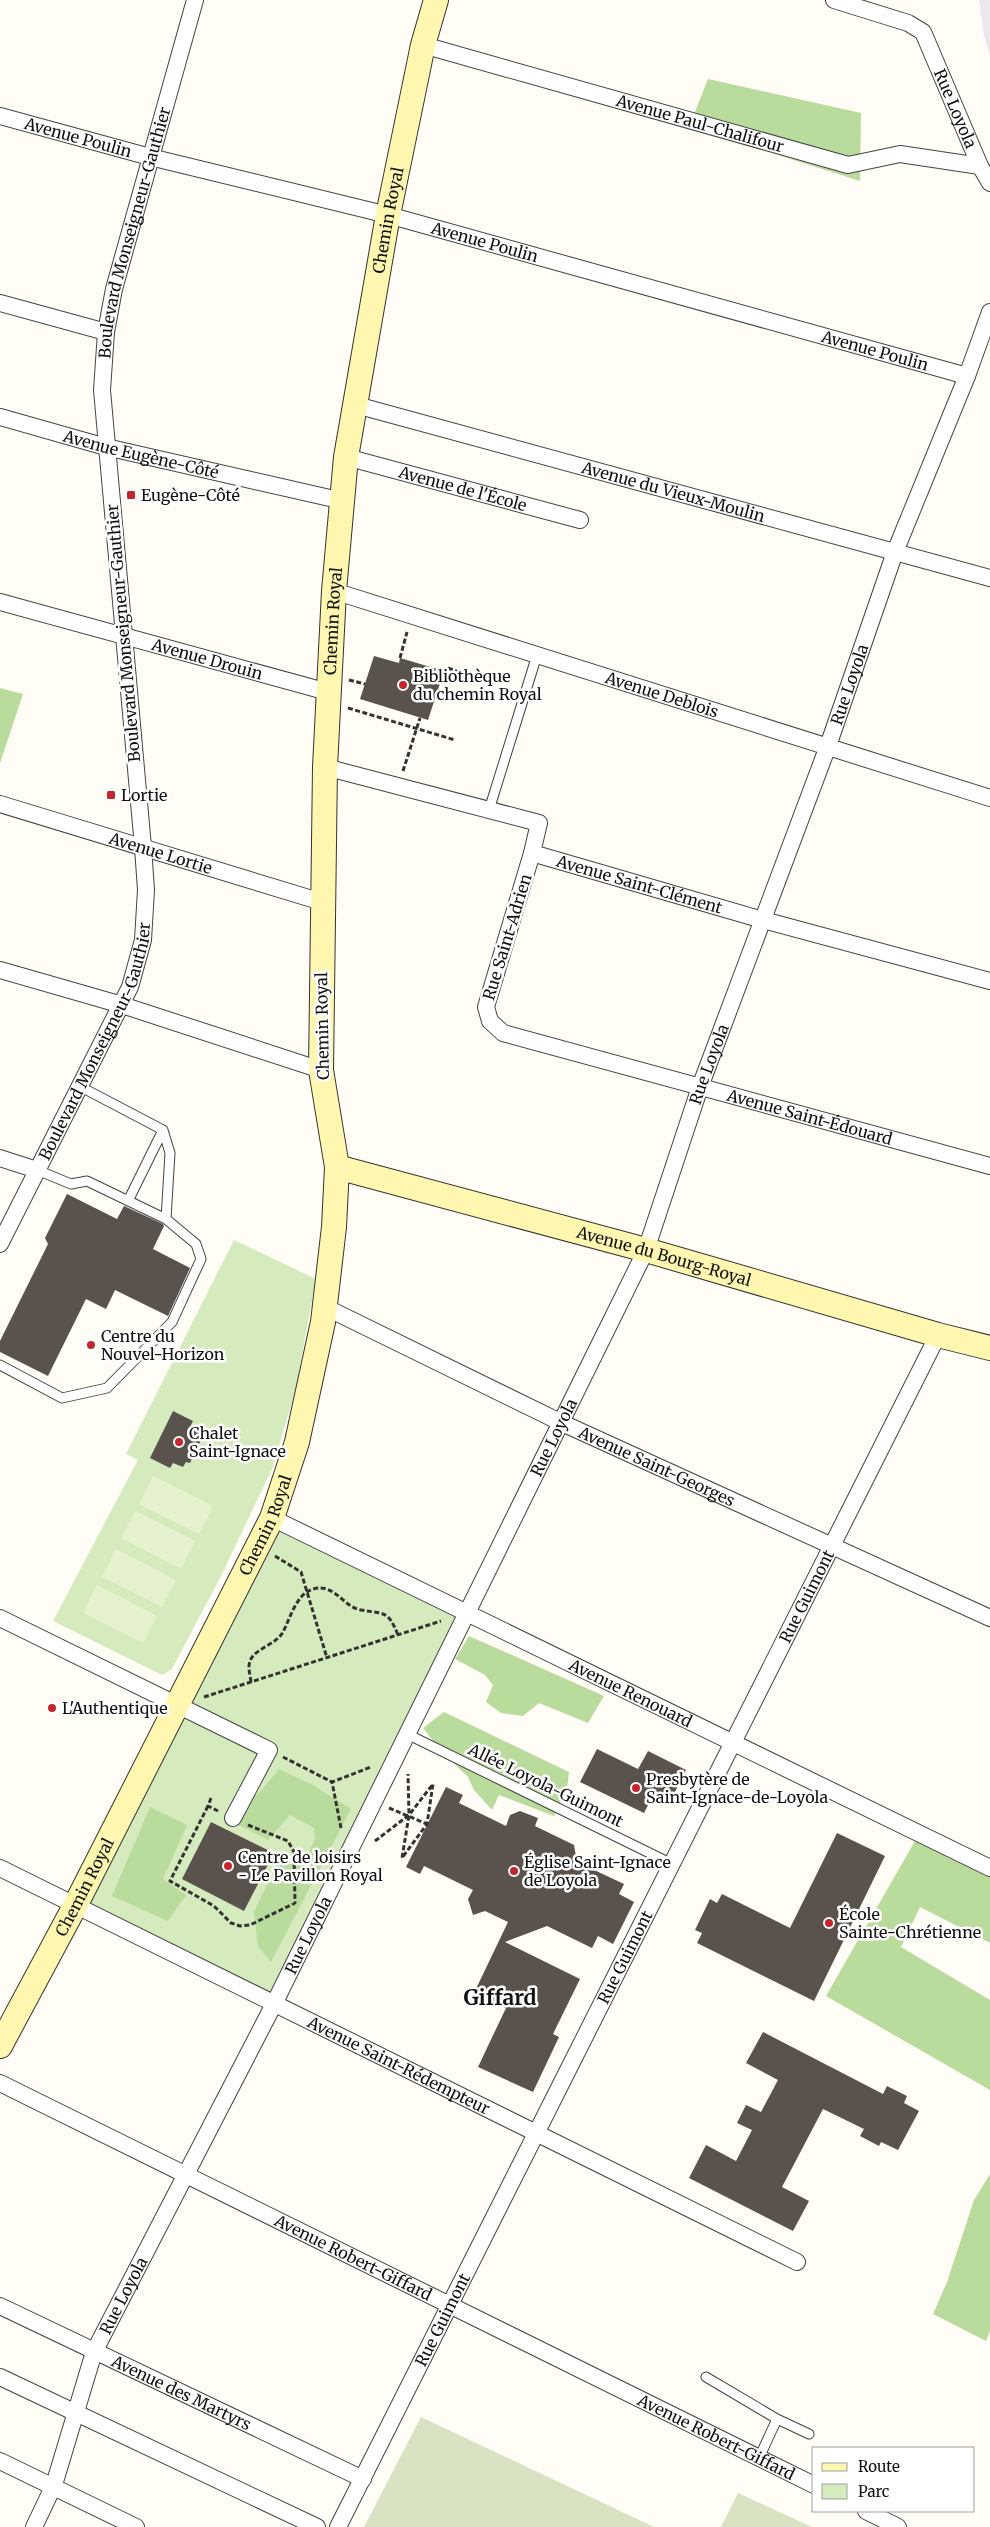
<svg xmlns="http://www.w3.org/2000/svg" width="990" height="2527" font-family="Merriweather,serif">
<style>
.industrial{fill:#eee6ef}
.green{fill:#d5ebbd}
.forest{fill:#b9dc9c}
.cemetery{fill:#d9e3c4}
.pitch{fill:#e6f2cf}
.building{fill:#5a524d}
.lines{fill:none;stroke-linecap:round;stroke-linejoin:round}
.lane-casing{stroke:#444;stroke-width:11}
.street-casing{stroke:#444;stroke-width:18}
.secondary-casing{stroke:#333;stroke-width:26}
.path{stroke:#333;stroke-width:3;stroke-dasharray:5 2.5;stroke-linecap:butt}
.lane{stroke:#fff;stroke-width:9}
.street{stroke:#fff;stroke-width:16}
.secondary{stroke:#fff6b0;stroke-width:24}
.poi-dot{fill:#c4262e;stroke:#fff;stroke-width:2}
.labels{text-anchor:middle;stroke-width:5;stroke-linejoin:round;paint-order:stroke}
.street-label{font-size:16px;fill:#111;stroke:#fff}
.poi-label{font-size:16px;fill:#111;stroke:#fff;text-anchor:start}
.district-label{font-size:21px;font-weight:bold;fill:#111;stroke:#fff}
</style>
<rect width="100%" height="100%" fill="#fffdf5"/>
<!-- industrial -->
<path class="industrial" d="M979,0H990V56L984,36Z"/>
<!-- green -->
<path class="green" d="M234,1240L316,1279L295,1392L272,1469L222,1574L172,1669L162,1675L53,1621L138,1460L126,1454Z
M272,1518L466,1613L274,2004L75,1906Z"/>
<!-- forest -->
<path class="forest" d="M708,79L861,113L860,181L689,127Z
M0,688L23,694L0,763Z
M469,1636L604,1696L588,1723L539,1703L523,1716L501,1713L486,1702L493,1685L485,1675L455,1659Z
M444,1712L569,1772L567,1789L554,1816L499,1795L492,1810L474,1790L468,1777L441,1751L423,1728Z
M279,1769L313,1785L351,1809L271,1962L258,1946L254,1912L277,1864H293L305,1860L315,1839L314,1828L290,1815L268,1840L237,1824L245,1802L260,1792Z
M150,1807L187,1825L163,1879L186,1895L168,1921L112,1896Z
M919,1834L990,1874V1943L920,1907L901,1947L990,2000V2090L826,1996Z
M990,2174V2331L986,2341L933,2314L947,2282L974,2200Z"/>
<!-- cemetery -->
<path class="cemetery" d="M421,2417L654,2527H364Z
M738,2493L812,2527H721Z"/>
<!-- pitch -->
<path class="pitch" d="M153,1476L213,1506L199,1534L139,1504Z
M135,1511L195,1541L181,1569L121,1538Z
M116,1549L176,1580L162,1607L102,1577Z
M97,1585L157,1616L143,1643L83,1613Z"/>
<!-- building -->
<path class="building" d="M374,656L399,663L400,658L444,671L428,720L360,699Z
M67,1194L117,1219L124,1206L163,1224L164,1226L153,1249L190,1268L168,1316L115,1290L106,1309L86,1299L48,1376L0,1352V1341L48,1244L45,1238Z
M173,1411L193,1421L190,1427L204,1434L190,1463L186,1462L183,1467L173,1463L170,1468L150,1458Z
M597,1749L638,1769L648,1751L686,1770L669,1804L653,1795L644,1813L580,1782Z
M446,1787L463,1795L459,1803L506,1826L510,1815L520,1811L538,1818L535,1826L574,1845L577,1862L624,1884L619,1894L634,1902L613,1944L598,1936L592,1948L547,1926L505,1942L580,1979L553,2034L559,2037L533,2092L478,2067L506,2008L474,1993L508,1922L485,1911L473,1915L468,1899L473,1890L424,1866L420,1874L406,1867Z
M211,1822L274,1853L244,1911L182,1879Z
M837,1833L885,1856L814,2001L697,1943L702,1933L695,1930L710,1899L717,1903L722,1894L790,1928Z
M763,2032L883,2094L887,2086L907,2096L904,2103L919,2111L898,2150L881,2142L879,2146L860,2136L864,2129L823,2109L782,2187L809,2201L793,2231L689,2178L706,2145L736,2161L752,2130L737,2123L746,2105L761,2112L778,2080L746,2063Z"/>
<g class="lines">
<defs>
<path id="lane" d="M489,810L537,655
M37,1170L71,1184L87,1181L166,1219
M128,1201L163,1130
M0,1365L62,1398L107,1388L172,1322L201,1259L196,1244L166,1219L170,1153L163,1130L81,1087
M407,1734L672,1864
M706,2377L777,2419
M759,2458L777,2419L809,2434"/>
<g id="street">
<path id="s1" d="M834,0L908,23L923,32L980,166L990,183"/>
<path id="s2" d="M423,45L848,165L900,154L980,166"/>
<path id="s3" d="M0,116L150,157L388,215L967,376"/>
<path d="M0,303L106,332"/>
<path id="s4" d="M356,405L990,578"/>
<path id="s5" d="M0,417L106,447L343,501"/>
<path id="s6" d="M346,457L580,520"/>
<path id="s7" d="M334,591L990,798"/>
<path id="s8" d="M0,602L328,692"/>
<path id="s9" d="M325,767L539,823L532,853L763,920L990,981"/>
<path id="s10" d="M0,804L322,902"/>
<path id="s11" d="M532,853L486,1007L490,1021L503,1033L990,1166"/>
<path d="M0,970L122,1005L321,1070"/>
<path d="M0,1158L37,1170"/>
<path id="s12" d="M0,1244L130,987L143,940L146,890L143,847L102,390L106,332L114,289L195,0"/>
<path id="s13" d="M325,1307L560,1422L990,1618"/>
<path id="s14" d="M272,1518L990,1868"/>
<path d="M0,1618L269,1750L233,1818"/>
<path id="s15" d="M0,1868L797,2262"/>
<path id="s16" d="M0,2083L814,2485"/>
<path id="s17" d="M0,2306L363,2479"/>
<path d="M0,2377L317,2527"/>
<path d="M0,2461L136,2527"/>
<path d="M866,2511L898,2527"/>
<path id="s18" d="M34,2527L54,2485L94,2352L274,2004L646,1250L700,1087L828,746L895,552L967,376L990,312"/>
<path id="s19" d="M338,2527L938,1335"/>
</g>
<g id="secondary">
<path id="s20" d="M337,1167L646,1250L938,1335L990,1348"/>
<path id="s21" d="M0,2046L75,1906L272,1518L297,1442L323,1322L334,1227L337,1167L321,1070L325,767L334,591L346,457L388,215L423,45L436,0"/>
</g>
</defs>
<!-- lane casing -->
<use href="#lane" class="lane-casing"/>
<!-- street casing -->
<use href="#street" class="street-casing"/>
<!-- secondary casing -->
<use href="#secondary" class="secondary-casing"/>
<!-- path -->
<path class="path" d="M400,658L407,632
M448,668L475,678
M349,680L365,684
M348,708L455,740
M403,771L420,718
M275,1556L301,1572L327,1658
M251,1682C250,1673 246,1664 253,1656C261,1647 277,1643 283,1632C290,1619 296,1594 313,1589C335,1583 343,1607 361,1610C384,1614 388,1610 398,1635
M204,1697L441,1621
M283,1757L332,1782
M211,1798L208,1806L218,1811
M208,1806L170,1881L214,1906L231,1923L240,1926L250,1925L295,1903L294,1852L288,1841L248,1825
M389,1808L427,1824
M341,1828L332,1782L371,1767
M375,1841L409,1815L433,1784L427,1824L402,1858L409,1815L408,1774"/>
<!-- lane -->
<use href="#lane" class="lane"/>
<!-- street -->
<use href="#street" class="street"/>
<!-- secondary -->
<use href="#secondary" class="secondary"/>
</g>
<!-- markers -->
<g class="poi-dot">
<rect x="126" y="490" width="10" height="10" rx="2.5"/>
<circle cx="403" cy="685" r="5"/>
<rect x="106" y="790" width="10" height="10" rx="2.5"/>
<circle cx="91" cy="1345" r="5"/>
<circle cx="179" cy="1442" r="5"/>
<circle cx="52" cy="1708" r="5"/>
<circle cx="636" cy="1788" r="5"/>
<circle cx="228" cy="1866" r="5"/>
<circle cx="514" cy="1871" r="5"/>
<circle cx="829" cy="1923" r="5"/>
</g>
<g class="labels">
<!-- street labels -->
<g class="street-label">
<text dy="6" stroke="none"><textPath href="#s1" startOffset="178">Rue Loyola</textPath></text>
<text dy="6" stroke="none"><textPath href="#s2" startOffset="288">Avenue Paul-Chalifour</textPath></text>
<text dy="6" stroke="none"><textPath href="#s3" startOffset="81">Avenue Poulin</textPath></text>
<text dy="6" stroke="none"><textPath href="#s21" startOffset="1905">Chemin Royal</textPath></text>
<text dy="6" stroke="none"><textPath href="#s12" startOffset="1050">Boulevard Monseigneur-Gauthier</textPath></text>
<text dy="6" stroke="none"><textPath href="#s3" startOffset="501">Avenue Poulin</textPath></text>
<text dy="6" stroke="none"><textPath href="#s3" startOffset="906">Avenue Poulin</textPath></text>
<text dy="6" stroke="none"><textPath href="#s5" startOffset="146">Avenue Eugène-Côté</textPath></text>
<text dy="6" stroke="none"><textPath href="#s6" startOffset="121">Avenue de l'École</textPath></text>
<text dy="6" stroke="none"><textPath href="#s4" startOffset="329">Avenue du Vieux-Moulin</textPath></text>
<text dy="6" stroke="none"><textPath href="#s21" startOffset="1500">Chemin Royal</textPath></text>
<text transform="translate(123 633) rotate(-95)" y="6">Boulevard Monseigneur-Gauthier</text>
<text dy="6" stroke="none"><textPath href="#s8" startOffset="215">Avenue Drouin</textPath></text>
<text dy="6" stroke="none"><textPath href="#s18" startOffset="2019">Rue Loyola</textPath></text>
<text dy="6" stroke="none"><textPath href="#s7" startOffset="344">Avenue Deblois</textPath></text>
<text dy="6" stroke="none"><textPath href="#s10" startOffset="168">Avenue Lortie</textPath></text>
<text dy="6" stroke="none"><textPath href="#s9" startOffset="364">Avenue Saint-Clément</textPath></text>
<text transform="translate(507 937) rotate(-73)" y="6">Rue Saint-Adrien</text>
<text transform="translate(322 1026) rotate(-91)" y="6">Chemin Royal</text>
<text dy="6" stroke="none"><textPath href="#s12" startOffset="225">Boulevard Monseigneur-Gauthier</textPath></text>
<text dy="6" stroke="none"><textPath href="#s18" startOffset="1614">Rue Loyola</textPath></text>
<text dy="6" stroke="none"><textPath href="#s11" startOffset="511">Avenue Saint-Édouard</textPath></text>
<text dy="6" stroke="none"><textPath href="#s20" startOffset="339">Avenue du Bourg-Royal</textPath></text>
<text dy="6" stroke="none"><textPath href="#s18" startOffset="1209">Rue Loyola</textPath></text>
<text dy="6" stroke="none"><textPath href="#s13" startOffset="368">Avenue Saint-Georges</textPath></text>
<text dy="6" stroke="none"><textPath href="#s21" startOffset="585">Chemin Royal</textPath></text>
<text dy="6" stroke="none"><textPath href="#s19" startOffset="1042">Rue Guimont</textPath></text>
<text dy="6" stroke="none"><textPath href="#s14" startOffset="399">Avenue Renouard</textPath></text>
<text transform="translate(546 1785) rotate(26)" y="6">Allée Loyola-Guimont</text>
<text dy="6" stroke="none"><textPath href="#s21" startOffset="180">Chemin Royal</textPath></text>
<text dy="6" stroke="none"><textPath href="#s18" startOffset="654">Rue Loyola</textPath></text>
<text dy="6" stroke="none"><textPath href="#s19" startOffset="638">Rue Guimont</textPath></text>
<text dy="6" stroke="none"><textPath href="#s15" startOffset="445">Avenue Saint-Rédempteur</textPath></text>
<text dy="6" stroke="none"><textPath href="#s16" startOffset="394">Avenue Robert-Giffard</textPath></text>
<text dy="6" stroke="none"><textPath href="#s18" startOffset="249">Rue Loyola</textPath></text>
<text dy="6" stroke="none"><textPath href="#s19" startOffset="232">Rue Guimont</textPath></text>
<text dy="6" stroke="none"><textPath href="#s17" startOffset="201">Avenue des Martyrs</textPath></text>
<text dy="6" stroke="none"><textPath href="#s16" startOffset="799">Avenue Robert-Giffard</textPath></text>
</g>
<!-- poi labels -->
<g class="poi-label">
<text x="141" y="501">Eugène-Côté</text>
<text x="413" y="682">Bibliothèque<tspan x="413" dy="18">du chemin Royal</tspan></text>
<text x="121" y="801">Lortie</text>
<text x="101" y="1342">Centre du<tspan x="101" dy="18">Nouvel-Horizon</tspan></text>
<text x="189" y="1439">Chalet<tspan x="189" dy="18">Saint-Ignace</tspan></text>
<text x="62" y="1714">L'Authentique</text>
<text x="646" y="1785">Presbytère de<tspan x="646" dy="18">Saint-Ignace-de-Loyola</tspan></text>
<text x="238" y="1863">Centre de loisirs<tspan x="238" dy="18">- Le Pavillon Royal</tspan></text>
<text x="524" y="1868">Église Saint-Ignace<tspan x="524" dy="18">de Loyola</tspan></text>
<text x="839" y="1920">École<tspan x="839" dy="18">Sainte-Chrétienne</tspan></text>
</g>
<!-- district labels -->
<g class="district-label">
<text x="500" y="2005">Giffard</text>
</g>
</g>
<!-- legend -->
<rect x="812" y="2447" width="162" height="65" fill="#ffffff" stroke="#a0a0a0"/>
<rect x="822" y="2463" width="25" height="8" fill="#fff6b0" stroke="#a0a0a0"/>
<text x="858" y="2472" font-size="15" fill="#111111">Route</text>
<rect x="822" y="2484" width="25" height="15" fill="#d5ebbd" stroke="#a0a0a0"/>
<text x="858" y="2497" font-size="15" fill="#111111">Parc</text>
</svg>
